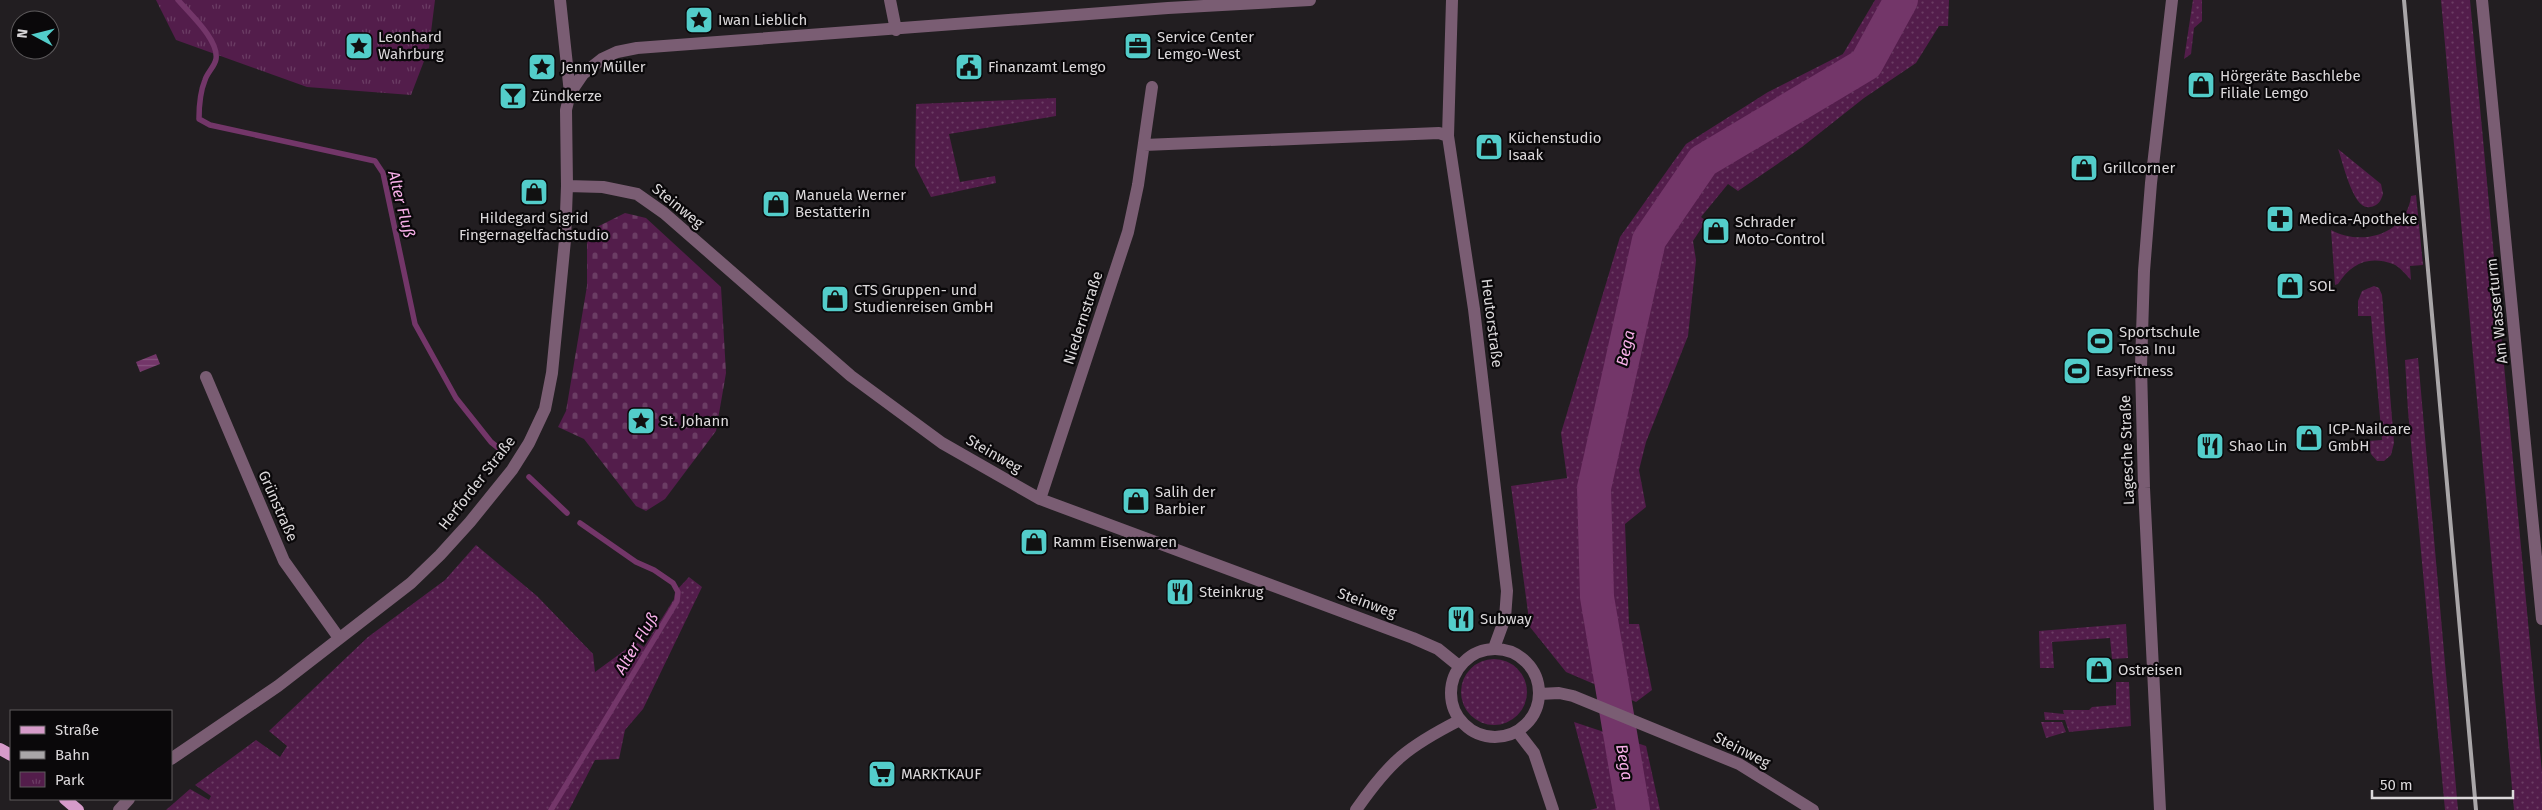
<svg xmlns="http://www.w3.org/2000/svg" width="2542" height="810" font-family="'Fira Sans',sans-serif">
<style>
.grass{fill:url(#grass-dots)}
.cemetery{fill:url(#cemetery-stones)}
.park{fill:url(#park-tufts)}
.water{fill:url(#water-rules)}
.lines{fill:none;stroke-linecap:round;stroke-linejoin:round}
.stream{stroke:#733669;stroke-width:5.5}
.river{stroke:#733669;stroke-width:34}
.minor{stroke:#7a5d73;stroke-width:12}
.major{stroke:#d69bca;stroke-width:12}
.rail{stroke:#a9a6a8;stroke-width:4}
.labels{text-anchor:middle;stroke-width:4.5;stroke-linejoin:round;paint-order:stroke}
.poi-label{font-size:15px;fill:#dbd8da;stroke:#0a080a;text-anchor:start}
.street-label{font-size:15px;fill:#dbd8da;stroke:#0a080a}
.water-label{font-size:16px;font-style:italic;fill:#f8b0e9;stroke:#0a080a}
</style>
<defs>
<pattern id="grass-dots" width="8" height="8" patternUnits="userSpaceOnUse" patternTransform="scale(1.25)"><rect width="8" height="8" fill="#531d4b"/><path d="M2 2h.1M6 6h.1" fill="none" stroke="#6b3d64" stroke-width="1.8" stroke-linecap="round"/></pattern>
<pattern id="cemetery-stones" width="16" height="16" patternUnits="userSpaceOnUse" patternTransform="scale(1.25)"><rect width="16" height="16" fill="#531d4b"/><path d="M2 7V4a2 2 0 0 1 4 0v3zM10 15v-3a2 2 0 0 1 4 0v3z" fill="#6b3d64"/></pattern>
<pattern id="park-tufts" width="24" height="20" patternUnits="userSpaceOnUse" patternTransform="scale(1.25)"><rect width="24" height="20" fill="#531d4b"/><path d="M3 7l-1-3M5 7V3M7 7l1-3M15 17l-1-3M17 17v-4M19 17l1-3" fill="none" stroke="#6b3d64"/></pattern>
<pattern id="water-rules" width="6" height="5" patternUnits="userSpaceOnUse" patternTransform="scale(1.25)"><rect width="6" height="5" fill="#733669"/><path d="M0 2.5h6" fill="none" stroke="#86527e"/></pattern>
</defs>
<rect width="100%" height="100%" fill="#221e21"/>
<!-- grass -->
<path class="grass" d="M1875,0H1949L1948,26H1939L1916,63L1864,98L1802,147L1738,191L1728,184L1701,217L1706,221L1693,241L1696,260L1688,336L1646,442L1639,470L1646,507L1625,524L1629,624H1639L1652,690L1636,702L1566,672L1530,627L1511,486L1567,478L1561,433L1620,237L1686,144L1768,92L1843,54Z
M2193,0H2202V21L2194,28L2191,54L2184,59Z
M2441,0H2470L2542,772V810H2514Z
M1056,98V116L949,134L960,182L995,176L996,183L931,197L915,166L916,104Z
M2338,149L2381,184L2383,194C2381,201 2378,206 2370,207C2353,211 2343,162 2338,149Z
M2416,195L2423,265L2410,266L2411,280C2406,275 2400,267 2393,264C2368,255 2351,264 2338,284L2335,285L2331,230C2362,247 2407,234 2411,196Z
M2374,286L2379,288L2382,295L2394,443L2391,455L2384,461H2377L2371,454L2368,441L2382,440L2371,316H2358V301L2362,291Z
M2418,358L2458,810H2445L2408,411L2405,360Z
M476,545L537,596L593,654L595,672L636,642L644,647L674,599L675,592L689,577L702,587L643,709L625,730L619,759L595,760L569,810H166L190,789L209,800L211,796L195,785L256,740L280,757L287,746L269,731L368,637L445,580Z
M2126,624L2128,658L2112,659L2110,638L2052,642L2054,668H2040L2039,631Z
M1461 692a33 33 0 1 1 66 0a33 33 0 1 1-66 0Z
M2116,682H2129L2131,726L2069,732L2065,720H2045L2044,712L2064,714L2063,710H2089L2092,707L2116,705Z
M1574,722L1646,746L1660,810H1590L1597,808Z
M2041,722H2062L2066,732L2046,738Z"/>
<!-- cemetery -->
<path class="cemetery" d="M625,213L646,218L721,287L726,373L716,431L665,499L646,511L636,506L584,439L558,427L566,411L587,286V243L595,228Z"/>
<!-- park -->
<path class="park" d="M156,0H435L429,48L411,95L307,87L176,40Z"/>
<!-- water -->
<path class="water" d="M156,354L160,364L140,372L136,362Z"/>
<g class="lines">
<!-- stream -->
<path class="stream" d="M178,0C190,14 219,40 216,59C215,66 207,73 205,80C200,92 199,106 199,119L210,125L375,161L383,173L415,324L456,398L491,442L502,451
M529,477L567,513
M551,810L677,601L678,592L673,583L654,570L636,562L580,523"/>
<!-- river -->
<path class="river" d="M1633,810L1597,597L1594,488L1649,240L1703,161L1866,64L1901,0"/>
<!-- minor -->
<path class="minor" d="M560,0L570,93
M890,0L896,30
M1452,0L1448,136L1474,309L1507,591L1505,618L1494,648
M2482,0L2542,619
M1144,145L1439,133L1448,136
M567,186L603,187L637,194L664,213L851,376L942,443L1040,499L1413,638L1438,649L1459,666
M206,377L284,561L339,638
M1040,499L1128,232L1138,185L1152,87
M1451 693a44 44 0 1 1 88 0a44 44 0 1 1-88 0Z
M1539,694L1559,693L1573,696L1739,764L1813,810
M1517,731L1534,753L1553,810
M171,759L278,686L411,583L440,555L470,522L512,470L529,443L545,409L552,373L565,240L567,186L566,110L570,93L583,74L602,59L617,52L637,48L1168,8L1310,0
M119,810L129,799
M1356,810C1390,761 1407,747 1460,720
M2160,810L2144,488L2141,366L2144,271L2151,183L2172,0"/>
<!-- major -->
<path class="major" d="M0,749L11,755
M65,799L78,810"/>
<!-- rail -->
<path class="rail" d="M2404,0L2476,810"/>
</g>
<!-- icons -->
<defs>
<symbol id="sight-square" viewBox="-11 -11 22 22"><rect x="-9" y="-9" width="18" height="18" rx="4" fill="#53cdca" stroke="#0a080a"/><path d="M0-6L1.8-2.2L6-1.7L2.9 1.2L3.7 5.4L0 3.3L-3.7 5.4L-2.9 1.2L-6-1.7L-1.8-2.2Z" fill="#111"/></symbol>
<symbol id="office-square" viewBox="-11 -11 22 22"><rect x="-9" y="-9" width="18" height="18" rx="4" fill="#53cdca" stroke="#0a080a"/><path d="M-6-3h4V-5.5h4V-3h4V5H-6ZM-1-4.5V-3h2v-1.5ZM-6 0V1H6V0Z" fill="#111"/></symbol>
<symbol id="civic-square" viewBox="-11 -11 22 22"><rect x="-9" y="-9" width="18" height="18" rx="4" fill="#53cdca" stroke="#0a080a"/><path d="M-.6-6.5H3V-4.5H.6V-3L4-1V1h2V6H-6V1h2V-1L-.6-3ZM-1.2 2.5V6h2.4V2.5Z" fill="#111"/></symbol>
<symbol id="shop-square" viewBox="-11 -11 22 22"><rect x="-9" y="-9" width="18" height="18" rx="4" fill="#53cdca" stroke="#0a080a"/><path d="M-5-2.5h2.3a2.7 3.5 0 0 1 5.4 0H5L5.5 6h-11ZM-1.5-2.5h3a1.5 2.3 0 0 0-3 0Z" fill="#111"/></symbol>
<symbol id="bar-square" viewBox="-11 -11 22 22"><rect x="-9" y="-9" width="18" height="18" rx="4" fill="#53cdca" stroke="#0a080a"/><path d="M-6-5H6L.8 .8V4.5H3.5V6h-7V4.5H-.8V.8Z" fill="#111"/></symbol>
<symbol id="pharmacy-square" viewBox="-11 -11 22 22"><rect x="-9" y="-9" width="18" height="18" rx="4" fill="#53cdca" stroke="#0a080a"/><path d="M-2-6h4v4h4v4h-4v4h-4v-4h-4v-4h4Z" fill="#111"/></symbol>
<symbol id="stadium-square" viewBox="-11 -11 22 22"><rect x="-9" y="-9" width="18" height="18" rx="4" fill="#53cdca" stroke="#0a080a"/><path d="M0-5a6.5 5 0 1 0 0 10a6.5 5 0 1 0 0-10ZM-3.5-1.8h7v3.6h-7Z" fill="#111"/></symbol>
<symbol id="restaurant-square" viewBox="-11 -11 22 22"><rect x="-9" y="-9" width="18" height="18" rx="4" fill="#53cdca" stroke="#0a080a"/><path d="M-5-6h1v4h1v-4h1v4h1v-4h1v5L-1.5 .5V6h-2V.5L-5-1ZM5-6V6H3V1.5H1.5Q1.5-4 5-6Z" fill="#111"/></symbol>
<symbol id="supermarket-square" viewBox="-11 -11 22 22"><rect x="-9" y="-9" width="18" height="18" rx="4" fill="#53cdca" stroke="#0a080a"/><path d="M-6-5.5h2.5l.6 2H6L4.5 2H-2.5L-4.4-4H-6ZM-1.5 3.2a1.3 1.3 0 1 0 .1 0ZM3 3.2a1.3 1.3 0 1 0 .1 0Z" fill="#111"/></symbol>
</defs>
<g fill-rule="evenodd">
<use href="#sight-square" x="683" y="4" width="32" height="32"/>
<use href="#sight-square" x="343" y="30" width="32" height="32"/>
<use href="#office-square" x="1122" y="30" width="32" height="32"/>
<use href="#sight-square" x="526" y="51" width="32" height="32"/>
<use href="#civic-square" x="953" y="51" width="32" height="32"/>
<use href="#shop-square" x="2185" y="69" width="32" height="32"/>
<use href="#bar-square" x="497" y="80" width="32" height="32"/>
<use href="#shop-square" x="1473" y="131" width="32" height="32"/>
<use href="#shop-square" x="2068" y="152" width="32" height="32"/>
<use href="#shop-square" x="518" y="176" width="32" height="32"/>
<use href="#shop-square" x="760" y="188" width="32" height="32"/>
<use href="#pharmacy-square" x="2264" y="203" width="32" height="32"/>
<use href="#shop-square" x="1700" y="215" width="32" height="32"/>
<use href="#shop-square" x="2274" y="270" width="32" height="32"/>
<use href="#shop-square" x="819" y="283" width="32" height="32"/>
<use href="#stadium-square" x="2084" y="325" width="32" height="32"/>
<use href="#stadium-square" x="2061" y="355" width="32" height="32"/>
<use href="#sight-square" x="625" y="405" width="32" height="32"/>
<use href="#shop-square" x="2293" y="422" width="32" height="32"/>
<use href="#restaurant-square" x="2194" y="430" width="32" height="32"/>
<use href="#shop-square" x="1120" y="485" width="32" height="32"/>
<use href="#shop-square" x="1018" y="526" width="32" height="32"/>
<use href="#restaurant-square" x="1164" y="576" width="32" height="32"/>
<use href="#restaurant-square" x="1445" y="603" width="32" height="32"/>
<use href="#shop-square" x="2083" y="654" width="32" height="32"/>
<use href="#supermarket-square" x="866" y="758" width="32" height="32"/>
</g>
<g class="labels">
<!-- poi labels -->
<g class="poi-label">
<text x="718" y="25">Iwan Lieblich</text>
<text x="378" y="42">Leonhard<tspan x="378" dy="17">Wahrburg</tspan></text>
<text x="1157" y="42">Service Center<tspan x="1157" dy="17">Lemgo-West</tspan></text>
<text x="561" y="72">Jenny Müller</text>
<text x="988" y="72">Finanzamt Lemgo</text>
<text x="2220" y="81">Hörgeräte Baschlebe<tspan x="2220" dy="17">Filiale Lemgo</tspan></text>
<text x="532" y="101">Zündkerze</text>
<text x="1508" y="143">Küchenstudio<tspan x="1508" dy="17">Isaak</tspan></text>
<text x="2103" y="173">Grillcorner</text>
<text x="795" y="200">Manuela Werner<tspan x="795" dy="17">Bestatterin</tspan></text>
<text x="534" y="223" text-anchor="middle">Hildegard Sigrid<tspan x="534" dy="17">Fingernagelfachstudio</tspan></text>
<text x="2299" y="224">Medica-Apotheke</text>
<text x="1735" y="227">Schrader<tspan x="1735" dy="17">Moto-Control</tspan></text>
<text x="2309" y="291">SOL</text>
<text x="854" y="295">CTS Gruppen- und<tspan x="854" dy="17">Studienreisen GmbH</tspan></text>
<text x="2119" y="337">Sportschule<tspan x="2119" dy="17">Tosa Inu</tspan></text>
<text x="2096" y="376">EasyFitness</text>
<text x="660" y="426">St. Johann</text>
<text x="2328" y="434">ICP-Nailcare<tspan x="2328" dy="17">GmbH</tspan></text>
<text x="2229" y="451">Shao Lin</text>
<text x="1155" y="497">Salih der<tspan x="1155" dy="17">Barbier</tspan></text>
<text x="1053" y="547">Ramm Eisenwaren</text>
<text x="1199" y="597">Steinkrug</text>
<text x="1480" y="624">Subway</text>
<text x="2118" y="675">Ostreisen</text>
<text x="901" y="779">MARKTKAUF</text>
</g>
<!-- street labels -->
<g class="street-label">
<text transform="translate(678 206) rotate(39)" y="5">Steinweg</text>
<text transform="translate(2497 311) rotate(-96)" y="5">Am Wasserturm</text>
<text transform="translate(1083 318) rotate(-72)" y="5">Niedernstraße</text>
<text transform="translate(1492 323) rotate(83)" y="5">Heutorstraße</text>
<text transform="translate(2127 450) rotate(-92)" y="5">Lagesche Straße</text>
<text transform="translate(994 454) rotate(30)" y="5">Steinweg</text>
<text transform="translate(477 483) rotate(-52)" y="5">Herforder Straße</text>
<text transform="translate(278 506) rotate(66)" y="5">Grünstraße</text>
<text transform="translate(1367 603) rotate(20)" y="5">Steinweg</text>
<text transform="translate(1742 750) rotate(27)" y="5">Steinweg</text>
</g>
<!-- water labels -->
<g class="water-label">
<text transform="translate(402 204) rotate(76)" y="6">Alter Fluß</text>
<text transform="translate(1625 348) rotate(-77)" y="6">Bega</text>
<text transform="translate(636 643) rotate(-59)" y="6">Alter Fluß</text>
<text transform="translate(1625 762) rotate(80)" y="6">Bega</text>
</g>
</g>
<!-- legend -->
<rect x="10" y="710" width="162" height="90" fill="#0a080a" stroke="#5e5b5d"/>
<rect x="20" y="726" width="25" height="8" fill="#d69bca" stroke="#5e5b5d"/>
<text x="55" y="735" font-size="15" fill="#dbd8da">Straße</text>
<rect x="20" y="751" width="25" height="8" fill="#a9a6a8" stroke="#5e5b5d"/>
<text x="55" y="760" font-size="15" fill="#dbd8da">Bahn</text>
<rect x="20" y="772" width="25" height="15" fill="url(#park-tufts)" stroke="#5e5b5d"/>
<text x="55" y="785" font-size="15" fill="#dbd8da">Park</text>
<!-- north arrow -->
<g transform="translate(35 35) rotate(277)"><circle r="24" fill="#0a080a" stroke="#5e5b5d"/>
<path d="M0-4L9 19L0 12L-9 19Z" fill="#53cdca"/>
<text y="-8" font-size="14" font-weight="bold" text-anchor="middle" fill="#dbd8da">N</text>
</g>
<!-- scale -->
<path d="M2372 790v8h141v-8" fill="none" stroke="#dbd8da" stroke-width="2.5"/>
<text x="2380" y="790" font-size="15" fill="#dbd8da" stroke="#0a080a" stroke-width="4" paint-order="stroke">50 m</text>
</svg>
